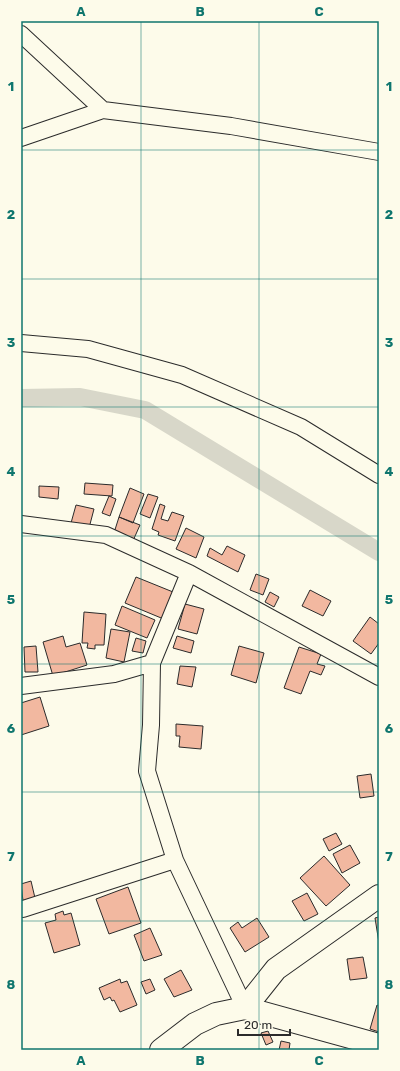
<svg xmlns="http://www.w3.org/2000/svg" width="400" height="1071" font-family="Rubik,sans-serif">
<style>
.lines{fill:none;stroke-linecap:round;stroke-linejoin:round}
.canal{stroke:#d8d7c9;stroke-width:18}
.building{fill:#f2b8a0;stroke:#2b2b2b}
.street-casing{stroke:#2b2b2b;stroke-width:18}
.secondary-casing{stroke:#2b2b2b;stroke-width:24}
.street{stroke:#fdfbea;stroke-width:16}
.secondary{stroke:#fdfbea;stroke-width:22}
.grid{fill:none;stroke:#0f766e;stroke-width:1;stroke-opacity:0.55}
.neatline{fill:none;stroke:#0f766e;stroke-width:1.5}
.grid-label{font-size:13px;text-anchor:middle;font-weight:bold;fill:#0f766e}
</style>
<rect width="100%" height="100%" fill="#fdfbea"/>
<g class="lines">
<!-- canal -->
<path class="canal" d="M21,398L80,397L145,410L379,552"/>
</g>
<!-- building -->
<path class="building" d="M85,483L113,485L112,496L84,494Z
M39,486L59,487L58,499L39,497Z
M130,488L144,494L133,523L119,517Z
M148,494L158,497L150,518L140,514Z
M109,496L116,499L110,516L102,513Z
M160,504L165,506L161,519L168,521L172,512L184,516L175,541L158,535L159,532L152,529Z
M76,505L94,509L89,528L71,523Z
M119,517L140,525L132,543L113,536Z
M186,528L204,537L196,558L176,549Z
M227,546L245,555L238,572L207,556L210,548L222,555Z
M256,574L269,579L263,595L250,590Z
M136,577L178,594L166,620L125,603Z
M310,590L331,601L323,616L302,606Z
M270,592L279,597L274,607L265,602Z
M185,604L204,609L197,634L178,629Z
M122,606L155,620L147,638L115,625Z
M84,612L106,614L104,645H95V649L87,648L88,643H82Z
M370,617L379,624V643L371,654L353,641Z
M111,629L130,632L124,662L106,658Z
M63,636L66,647L80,643L87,665L53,676L43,642Z
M177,636L194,641L191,653L173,648Z
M136,638L146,641L143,653L132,651Z
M36,646L38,672H25L24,647Z
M239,646L264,653L256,683L231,675Z
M299,647L321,654L317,664L325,666L321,675L310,671L301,694L284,688Z
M180,666L196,667L192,687L177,684Z
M40,697L49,726L21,735V703Z
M176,724L203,726L201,749L179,747L180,736H176Z
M371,774L374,796L360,798L357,776Z
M336,833L342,844L329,851L323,839Z
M350,845L360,863L342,873L333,854Z
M324,856L350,885L326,906L300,878Z
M31,881L35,898L23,901L21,884Z
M128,887L141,923L109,934L96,899Z
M307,893L318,914L304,921L292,901Z
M63,911L64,915L71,913L80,945L54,953L45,923L56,920L55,914Z
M379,917V943L375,918Z
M257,918L269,937L245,952L230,928L238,922L242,928Z
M150,928L162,955L144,961L134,935Z
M363,957L367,978L350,980L347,959Z
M181,970L192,990L174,997L164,979Z
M120,979L121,983L127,981L137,1005L120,1012L114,1000L112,1001L110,997L104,1000L99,988Z
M150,979L155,990L146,994L141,982Z
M377,1005L379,1006V1032L370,1029Z
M268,1031L273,1042L266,1045L261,1033Z
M281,1041L290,1043L289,1050H279Z"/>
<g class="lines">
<defs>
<path id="street" d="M21,34L103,110
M21,138L103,110L231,126L379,152
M21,343L88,349L182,375L301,427L379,475
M21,524L106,535L189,573L379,677
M189,573L152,663L151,725L147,771L175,860L245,1008
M21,686L114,674L152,663
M23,909L175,860"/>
<path id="secondary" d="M245,1008L276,969L379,896
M161,1050L195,1024L216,1014L245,1008L379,1045"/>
</defs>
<!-- street casing -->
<use href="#street" class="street-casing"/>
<!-- secondary casing -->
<use href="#secondary" class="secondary-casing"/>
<!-- street -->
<use href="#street" class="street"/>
<!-- secondary -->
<use href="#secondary" class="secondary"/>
</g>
<!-- grid -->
<path class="grid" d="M141,21V1050M259,21V1050M21,150H379M21,279H379M21,407H379M21,536H379M21,664H379M21,792H379M21,921H379"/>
<!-- border -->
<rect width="400" height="1071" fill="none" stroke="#fdfbea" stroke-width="44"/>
<!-- scale -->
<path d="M238 1029v6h52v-6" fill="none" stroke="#2b2b2b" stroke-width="2"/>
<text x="244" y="1029" font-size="12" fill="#2b2b2b" stroke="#fdfbea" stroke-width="3" paint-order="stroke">20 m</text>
<rect x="22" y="22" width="356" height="1027" class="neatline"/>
<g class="grid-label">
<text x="81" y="16">A</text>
<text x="200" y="16">B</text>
<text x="319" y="16">C</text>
<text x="11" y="91">1</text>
<text x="389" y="91">1</text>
<text x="11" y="219">2</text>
<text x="389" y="219">2</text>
<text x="11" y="347">3</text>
<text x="389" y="347">3</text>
<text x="11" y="476">4</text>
<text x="389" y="476">4</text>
<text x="11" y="604">5</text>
<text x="389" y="604">5</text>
<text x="11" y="733">6</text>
<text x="389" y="733">6</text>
<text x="11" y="861">7</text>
<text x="389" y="861">7</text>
<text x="11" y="989">8</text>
<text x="389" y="989">8</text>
<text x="81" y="1065">A</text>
<text x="200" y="1065">B</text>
<text x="319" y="1065">C</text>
</g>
</svg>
